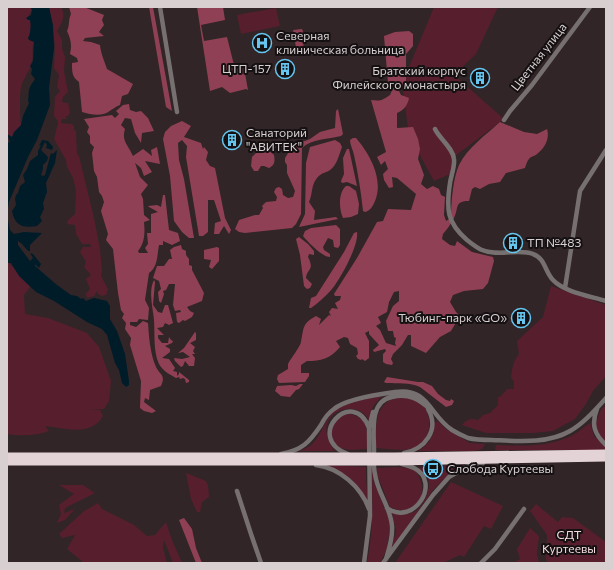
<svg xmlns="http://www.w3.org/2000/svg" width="613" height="570" font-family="Commissioner,sans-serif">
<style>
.green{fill:#571f2e}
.forest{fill:#904054;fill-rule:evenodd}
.water{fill:#001c29}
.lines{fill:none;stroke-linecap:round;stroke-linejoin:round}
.minor{stroke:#767071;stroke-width:4.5}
.highway{stroke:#e3d3d6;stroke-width:7}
.labels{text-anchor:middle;stroke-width:4;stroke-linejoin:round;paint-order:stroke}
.poi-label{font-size:12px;fill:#d7cfd0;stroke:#151011;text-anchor:start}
.street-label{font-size:12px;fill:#d7cfd0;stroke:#151011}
.park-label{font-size:12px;fill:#f5dde1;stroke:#151011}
</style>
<rect width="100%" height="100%" fill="#312527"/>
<!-- green -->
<path class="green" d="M7,7H30L32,9L28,17L31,22L30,35L34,42C31,48 34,54 32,61C31,69 25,76 22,84C19,90 20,118 21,125L12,137L7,134Z
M49,7H61C66,16 62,23 57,31L62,40V48L65,57L64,71L68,92L63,97L62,102L68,103L70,112L69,115L65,117L67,119H62L61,123L72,124L74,126V130L76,131L77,154L79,156L94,218L100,249L102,270L101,276L108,289L106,295L102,296L98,294L97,291L94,296L87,298L86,294L90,289L86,279L91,275L84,267L86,262L80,252L83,247H91L90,244H82L76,234L75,225L67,224L68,220L75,214L76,191L73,178L67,167L66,160L54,139L58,123V121L54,116L55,97L60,91L57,87L59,75L54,68L55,45Z
M434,7H498L476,54L454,75L504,119L455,156L450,174L434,181L409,135L402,84Z
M276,8L280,26L241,34L237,15Z
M7,260L30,287L24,295L25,314L48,318L87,333L99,347L111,381L109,401L104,409L90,410H100L103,416C91,437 65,428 45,426L49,431C36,436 20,436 7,434Z
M551,286L606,305V376L593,391L586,404L575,419L553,431L533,433H486L462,425C467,419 471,418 478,420L483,415L490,413L498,405V397L501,396L507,389H514V381L511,378C512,369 513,361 519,354L517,341L543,317Z
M382,396L373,406L369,420C355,395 307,415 335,451H299C302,450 306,448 310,446C321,437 324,420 335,410C345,401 369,399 382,396Z
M401,397C405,398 410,397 414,399C433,407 435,437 416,447C405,452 388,449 376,448C376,427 373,401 401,397Z
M606,405V443L602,439L595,425C598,418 599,409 606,405Z
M350,414C370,419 367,432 367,449C358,449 345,452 337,446C329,440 330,426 336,420C339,416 345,414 350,414Z
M438,421L446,429L470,443L485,444L482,449L475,451H418C428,445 436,435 434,423Z
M590,423L594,436L606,447V450H495L496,445C521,446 546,447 569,437C577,434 583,427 590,423Z
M327,465L366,467V479L368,502C356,480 348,476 327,465Z
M451,465H465L454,469L433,490L391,550L396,531L392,513C400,515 407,515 414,512C423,507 432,489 428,479C426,474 420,471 417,468L427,467L428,471L437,472L439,466Z
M372,467L375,485L389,519L390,528L387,549L380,563L367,562C374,530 372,500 372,467Z
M376,468C387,468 403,465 413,470C416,471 417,474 419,477C430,497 411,518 390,507L377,474Z
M186,473L206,481L208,485L209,497L202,502L200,512H197L191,499Z
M451,482L503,506L491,529L484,526L464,557L460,555L443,563H395Z
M59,485H83L95,493L65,508L64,513L75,509L65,520L57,523L61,514L59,505L74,494Z
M98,503L102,509L134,525L147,536L155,535L166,522L172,540L182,563H173L164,540L163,548L167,563H84L67,549L75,535L62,538L59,534L84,511Z
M536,504L558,522L562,517L573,518L606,542V563H548L546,559L547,535L530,511Z
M530,528L539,536L537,554L539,563H514L520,559L517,549Z"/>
<!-- forest -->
<path class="forest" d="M69,7H84L104,15L102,20L104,25L99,32L104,36L85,38L83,41L91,42L100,45C101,54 104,60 107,69L133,84L128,94L122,96L120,105C116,106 115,108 111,110C103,117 92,115 82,112L79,82C72,77 72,72 72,63L78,62L77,58L70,54C72,46 71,39 67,31C70,25 68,20 71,14Z
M149,7H153L172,111L166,107Z
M197,7H223L225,20L201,25L204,41L227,37L235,69L244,68L248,90L246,89L230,93L222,87L210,91Z
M302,29L304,34L316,32L317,35L304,38L303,51L297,53L293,30Z
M409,31L413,34V46L406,54V81L399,91L401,95L409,98C408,105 403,111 397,113V128L413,127L418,139L420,149L418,159L424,175L421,184L427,189L433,186L439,189L441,195L445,197L444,215L446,221L451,218C451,203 453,178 459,165C468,147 486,135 500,122L524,132L537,134L547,129C550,138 545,148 537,154C535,156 531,156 529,159C527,161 526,165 525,168L506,173L500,182L489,184L480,189L475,187L472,189L469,201C454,201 459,208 454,218C452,222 446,231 443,234L442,239L450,245L455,246L457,241L472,252L493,257L494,261L488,283L483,289L464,291L453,295L450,302L456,312L460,316L451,331L440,337L426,353L411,346V335H408L402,345L393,354L391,359L393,363L392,365L386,364L383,362V354L386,351L385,349L374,352L373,350L379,345L369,334V331L365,333L369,341V358L365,361L362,359L361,360L358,359L356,356L358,354L357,348L350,344L348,338L344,337L336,341L340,347C330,359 321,361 307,361L301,365V373H309V376L305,382L279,383L277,379L278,375L288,369V364C291,358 300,347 301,342C304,327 302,324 316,316L321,319L319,325L329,315L331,316L329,312L332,308L338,309L335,303L340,300L341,296H335L334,294L357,258L377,222L383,221L388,209L411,210L416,194L397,178L392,177L393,187L389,188L384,180L383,174L388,169L385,161L381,165L377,157L386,152L371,100C381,101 381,101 390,95L393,88L388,83L384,36L395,32ZM399,291V301L393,306L386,321L388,331H393L394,337L396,338L395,343L396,346L386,343L380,330L376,326L381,323L378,317L387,312L389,302L394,292Z
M129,104L130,110L136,112L141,111L148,118L154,131L142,133L141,143L135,133L131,119L125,118L121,125L125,129C121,141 129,146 133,156L143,149L152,156L151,150L157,147L160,164L145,161L152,172L144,176L141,168L135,163L140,177L148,185L141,194L143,199L144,215L150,220L144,222C145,232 145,243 138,251L139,253H148L145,248L148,244L147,233H151V214L158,212L149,207L148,206L157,205L161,207L163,195H165L169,230L178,233L180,241L172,245L163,241V245H159C157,255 158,267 149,273L145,300L149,308L148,320L139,319L137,322H130V325L136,327L143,321L148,323C149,337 150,353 156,367C160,375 166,375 161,386L150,390L149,400L145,398L144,402L156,411L152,413L144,411L140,408L141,381L130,345L131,338L125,329L126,323L122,318L124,314L121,310L118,293L113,249L106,240L108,234L101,211L104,202L102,196L99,192L97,177L94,171L92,153L94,147L90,143V136L87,132L89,127L84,119L112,115L115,118L119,114L116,111L123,105Z
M338,109L343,134L341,136C329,139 311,139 302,148L301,214L296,224L292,228L245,233L239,232L235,229L239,220L255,215H259L263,208L262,206L266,202L276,201L277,197L274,192L276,188L279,187L282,189L283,195L288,198L293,197L295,191L287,173V165L285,162V158L293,145L269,149L268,146L305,141L310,139L320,132L335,128L336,111Z
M182,121L191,126L184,137L201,143L203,149L204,147L208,152L206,160L210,166L215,168L225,218L231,230L229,234L224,226L219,234H214L215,223L221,221L214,200H208V232L203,236H199L186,157L187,146L182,140L178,143L179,160L184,179L194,238H189L182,232L174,221L170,176L163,139L165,132L171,126Z
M353,138H356C370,154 384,180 375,201C373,206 370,211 365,212L363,211C361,192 358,173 354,155C353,150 350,145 350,140Z
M335,140L340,143L342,147C339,155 337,165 330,170C326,173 322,172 317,178C311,185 313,193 309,202L315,211L314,220L336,217L338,219L299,227L305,214L306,163L310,147Z
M347,149H349L357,186L347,182L342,183L341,181L344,174L343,158Z
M265,150L271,152L274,155C275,161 275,165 269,168L264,166H261L258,171H254L251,166L252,157L257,152Z
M346,186H349L356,191L359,204L358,214L351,217L343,218C339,209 338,193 346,186Z
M336,225L340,229V245L338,248L334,247L333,240L328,238L323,247L324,250L330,254V257C322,257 308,242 303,236L305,231L311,228Z
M357,232C359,245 341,278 332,289C326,296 318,303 311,308H309L311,298L316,296L344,252L354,233Z
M299,237L308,244L314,251V255L309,254L308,257C315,271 307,268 306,278L312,284L310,288L307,289L304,286L300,255L296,239Z
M181,245L182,249L186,251V255L189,259V265L192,266V270L204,293L202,301L187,307L190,311L194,313L192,317L185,321L183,320L179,323L177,322L176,313L181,312L180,310L175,311L173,305L175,284H169L166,290L163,291L164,294L161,303L159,301L158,292L161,289L159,281L153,278L157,266H164L169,259H172L170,250L174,247Z
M217,247L219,248V261L212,269L209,267L211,260L204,259V250Z
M154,280L155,282L153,305L158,312L162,313L165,305H168L173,323L169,325L165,323L163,327L157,328L164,335H158V338L162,343H168L169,337L171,340L173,341L172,343L165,346L170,349V352L162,358L169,359L175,368L173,371L177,372V376L179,374V372L189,380V382L186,383L185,379L183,378L180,379L179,377L176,378C169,374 163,371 159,364C153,351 155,334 154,320C153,308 148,292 154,280Z
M195,332L196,333V340L190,343L195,347L193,351L195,354H192L195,358L194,366H189L185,361L183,366L181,367L175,361L174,358L182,359L190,357L183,352L178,353L184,348Z
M387,377L418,382H423L432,386L438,394L446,400L450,401L451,399L454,401L452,405L446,407L420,387C410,382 398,384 386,383L384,382Z
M300,384H303L299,389L296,390L290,397L281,396L275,391L277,386L291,385L296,386Z
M184,518L192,529L196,548L202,563H196L179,520Z"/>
<!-- water -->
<path class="water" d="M30,7H49L53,25L54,48L49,88L50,105L37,140L28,157L9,202L7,214L8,220L10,230L14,234L24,232L42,233L30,245V251H28L22,244L18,241V245L30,261L33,258L30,253L33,254L41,264L39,268L35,264V266L57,285L71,295L77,296L81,299L83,298L86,301L94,298L107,301L110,306V319L117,331L125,354L129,381V385L126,387L122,383L119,370L115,363L107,335L102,329L87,322L54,301L36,292L19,276L11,263H7V143L10,142L7,134L12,137L14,132L21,125L23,116L29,103L28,101C29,95 28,90 31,85C32,83 34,81 35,79L31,74L32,69L30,66L33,61L34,42L29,40L28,38C31,33 31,24 30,20H28L26,18L31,15L32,10Z
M42,140L48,141L53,147L52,150L46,148L47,145L45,142L41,150L48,157L47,161L43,165V169L41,175L43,176L45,175L51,153L53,154L57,150L55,163L46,183L47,192L43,203L44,209L40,217L42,221L37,226C22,228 15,226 12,211L16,205L15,199L16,195L18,193L20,186L25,182L23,175L27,169L30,161L38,155V151L41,145L39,146Z"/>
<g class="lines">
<!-- minor -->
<path class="minor" d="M160,7L177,112
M504,120L510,111L532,85L590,7
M435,129C439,138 453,148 454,159C455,166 451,176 450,183C446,209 447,223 467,240C472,244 477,248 482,250C498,257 520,248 533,254C545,258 545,272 553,280C564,292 590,296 606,301
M565,288L580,191L606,150
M597,409C591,424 594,434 606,445
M404,453C425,449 440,430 428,409
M281,454C302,450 309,443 321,425C324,419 328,413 334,409C346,399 380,394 395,392C429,387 429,415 452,430C457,433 463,436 468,438C476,440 484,440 492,440C517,441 548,444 570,431C584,423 595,410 606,398
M348,454C303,438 353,385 369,428
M316,465C340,468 361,487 369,509
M237,491L251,534L261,563
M387,508C414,527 442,482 414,468C410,466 406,465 402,464
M386,559C389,549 393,538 392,526C391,508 377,492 375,474C373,466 374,458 374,450C374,432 369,401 392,397C409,393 419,399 431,410
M364,563L370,516L369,428L373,412
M383,563L433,495L449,477L466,467L483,463
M481,563L495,549L524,509"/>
<!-- highway -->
<path class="highway" d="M7,456H394L606,453
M7,462H395L606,458"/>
</g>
<!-- icons -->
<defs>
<symbol id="hospital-ring" viewBox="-11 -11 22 22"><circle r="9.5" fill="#151011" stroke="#65c5ee" stroke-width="1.5"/><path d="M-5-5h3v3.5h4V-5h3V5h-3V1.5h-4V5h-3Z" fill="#65c5ee"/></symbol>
<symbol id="building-ring" viewBox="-11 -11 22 22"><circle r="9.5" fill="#151011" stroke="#65c5ee" stroke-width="1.5"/><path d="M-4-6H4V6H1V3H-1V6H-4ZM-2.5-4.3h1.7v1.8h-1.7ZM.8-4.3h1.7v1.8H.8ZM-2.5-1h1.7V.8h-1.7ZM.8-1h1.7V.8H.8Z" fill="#65c5ee"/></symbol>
<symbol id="bus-ring" viewBox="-11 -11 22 22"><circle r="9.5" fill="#151011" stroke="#65c5ee" stroke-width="1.5"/><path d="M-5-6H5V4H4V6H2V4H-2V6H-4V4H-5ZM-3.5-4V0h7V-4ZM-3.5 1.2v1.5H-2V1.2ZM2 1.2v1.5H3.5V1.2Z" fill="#65c5ee"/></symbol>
</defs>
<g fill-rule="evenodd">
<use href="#hospital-ring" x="251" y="32" width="22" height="22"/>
<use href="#building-ring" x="274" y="58" width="22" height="22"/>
<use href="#building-ring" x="469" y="67" width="22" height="22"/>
<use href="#building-ring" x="221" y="129" width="22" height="22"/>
<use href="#building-ring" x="502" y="232" width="22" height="22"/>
<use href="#building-ring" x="510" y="307" width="22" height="22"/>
<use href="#bus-ring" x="422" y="458" width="22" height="22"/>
</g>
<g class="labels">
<!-- poi labels -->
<g class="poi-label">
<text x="276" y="40">Северная<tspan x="276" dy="14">клиническая больница</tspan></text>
<text x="271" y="73" text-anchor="end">ЦТП-157</text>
<text x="466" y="75" text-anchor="end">Братский корпус<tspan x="466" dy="14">Филейского монастыря</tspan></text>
<text x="246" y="137">Санаторий<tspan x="246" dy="14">"АВИТЕК"</tspan></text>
<text x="527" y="247">ТП №483</text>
<text x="507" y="322" text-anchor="end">Тюбинг-парк «GO»</text>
<text x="447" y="473">Слобода Куртеевы</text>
</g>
<!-- street labels -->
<g class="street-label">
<text transform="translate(539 57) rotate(-52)" y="4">Цветная улица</text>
</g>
<!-- park labels -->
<g class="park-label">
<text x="569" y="539">СДТ<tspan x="569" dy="14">Куртеевы</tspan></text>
</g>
</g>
<!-- border -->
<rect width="613" height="570" fill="none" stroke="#d7cfd0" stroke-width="16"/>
</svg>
